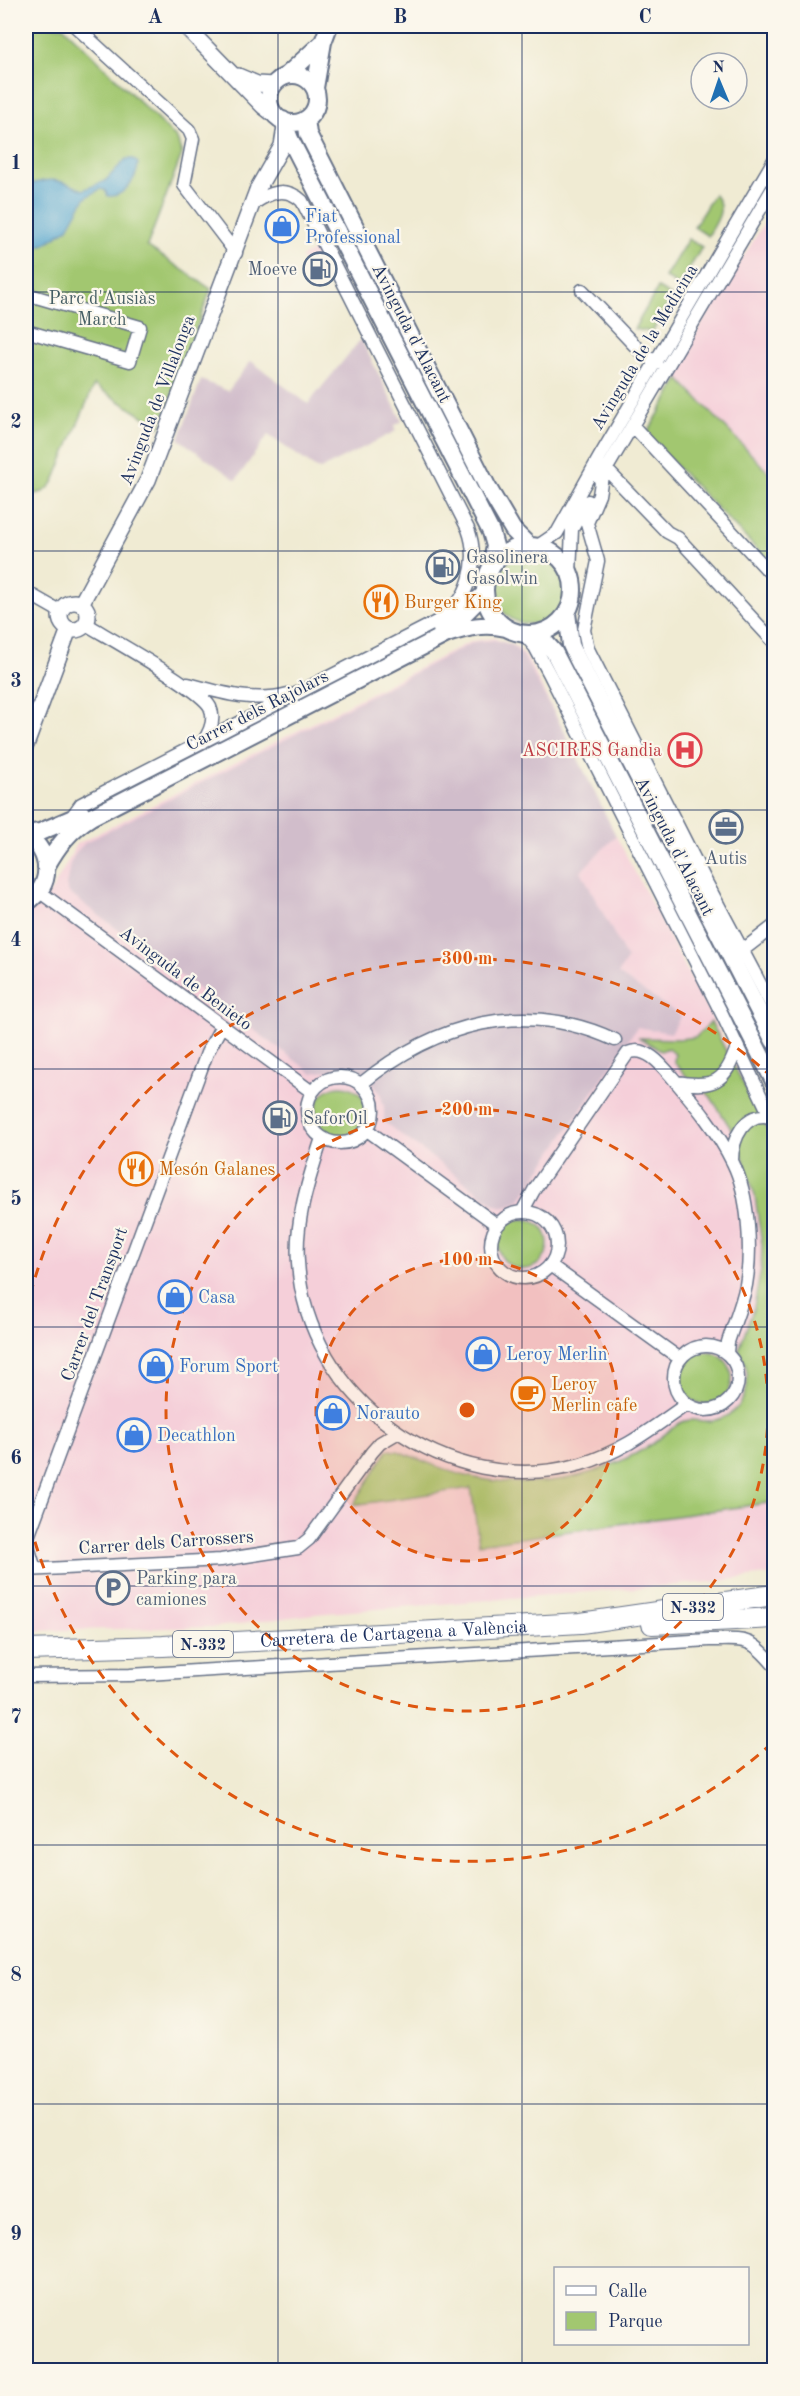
<svg xmlns="http://www.w3.org/2000/svg" width="800" height="2396" font-family="'Old Standard TT',serif">
<style>
.built{fill:#f5cfd9}
.industrial{fill:#d1bdcb}
.green{fill:#a2c770;stroke:#5e7b67;stroke-width:1.5}
.water{fill:#52a4cd;stroke:#366a96;stroke-width:1.5}
.lines{fill:none;stroke-linecap:round;stroke-linejoin:round}
.minor-casing{stroke:#667187;stroke-width:15}
.tertiary-casing{stroke:#667187;stroke-width:18}
.secondary-casing{stroke:#667187;stroke-width:20}
.trunk-casing{stroke:#667187;stroke-width:22}
.minor{stroke:#fff;stroke-width:12}
.tertiary{stroke:#fff;stroke-width:15}
.secondary{stroke:#fff;stroke-width:16}
.trunk{stroke:#fff;stroke-width:20}
.grid{fill:none;stroke:#1b2f5e;stroke-width:1.5;stroke-opacity:0.55}
.ring{fill:none;stroke:#de5710;stroke-width:3;stroke-dasharray:10 8}
.labels{text-anchor:middle;stroke-width:4.5;stroke-linejoin:round;paint-order:stroke}
.shield{fill:#fbf7ec;stroke:#5e6b89;stroke-width:1.5}
.shield-label{font-size:16px;font-weight:bold;fill:#1b2f5e}
.shop-label{font-size:18px;fill:#366cbe;stroke:#fbf7ec;text-anchor:start}
.service-label{font-size:18px;fill:#4e5e75;stroke:#fbf7ec;text-anchor:start}
.park-label{font-size:18px;fill:#445d63;stroke:#fbf7ec}
.street-label{font-size:18px;fill:#1b2f5e;stroke:#fbf7ec}
.food-label{font-size:18px;fill:#c56008;stroke:#fbf7ec;text-anchor:start}
.health-label{font-size:18px;fill:#be3a42;stroke:#fbf7ec;text-anchor:end}
.centre{fill:#de5710;stroke:#fbf7ec;stroke-width:3}
.ring-label{font-size:18px;text-anchor:middle;font-weight:bold;fill:#de5710;stroke:#fbf7ec;stroke-width:4.5;stroke-linejoin:round;paint-order:stroke}
.neatline{fill:none;stroke:#1b2f5e;stroke-width:2}
.grid-label{font-size:20px;text-anchor:middle;font-weight:bold;fill:#1b2f5e}
</style>
<rect width="100%" height="100%" fill="#fbf7ec"/>
<filter id="ink" filterUnits="userSpaceOnUse"><feTurbulence type="fractalNoise" baseFrequency=".0167" numOctaves="2"/><feDisplacementMap in="SourceGraphic" scale="12" xChannelSelector="R" yChannelSelector="G"/><feConvolveMatrix kernelMatrix="1 2 1 2 8 2 1 2 1" color-interpolation-filters="sRGB"/></filter>
<filter id="wash" filterUnits="userSpaceOnUse"><feTurbulence type="fractalNoise" baseFrequency=".008" numOctaves="4" result="noise"/><feDisplacementMap in="SourceGraphic" scale="24" xChannelSelector="R" yChannelSelector="G"/><feGaussianBlur stdDeviation="1.35" result="paint"/><feColorMatrix in="noise" values="0 0 0 0 0 0 0 0 0 0 0 0 0 0 0 0 0 1.4 0 .05"/><feComposite in="paint" operator="in"/></filter>
<g filter="url(#wash)">
<rect width="100%" height="100%" fill="#f0ebd3"/>
<!-- built -->
<path class="built" d="M774,207V478L672,372Z
M321,247L336,275L316,286L301,257Z
M494,638L517,647L527,658L616,836L774,1135V1574L712,1582L315,1614L217,1627L26,1631V914L51,892L77,844L472,641Z"/>
<!-- industrial -->
<path class="industrial" d="M361,339L402,421L394,426L396,431L319,470L268,435L236,480L179,439L201,380L228,391L251,361L308,404Z
M495,640L512,645L523,656L571,744L616,836L581,871L627,959L618,974L681,1016L671,1033L637,1027L519,1201L505,1207L496,1205L384,1122V1107L380,1093L368,1078L358,1073L343,1068L312,1073L70,894L66,886L70,864L76,852L85,843L474,642Z"/>
<!-- green -->
<path class="green" d="M26,26H63L177,139L182,154L147,246L211,289L160,427L94,385L54,481C48,492 37,496 26,493Z
M714,194C727,209 717,221 708,236L694,227Z
M688,239L702,247L679,286L665,277Z
M658,288L672,296L652,332L634,329Z
M679,379L774,478V567L646,435Z
M495 589a35 35 0 1 1 70 0a35 35 0 1 1-70 0Z
M711,1022L774,1143V1502L479,1544L471,1488L353,1505L388,1450L398,1451C419,1459 441,1469 462,1475C485,1481 512,1483 535,1482C576,1481 616,1466 651,1445C661,1438 670,1429 680,1423C691,1417 700,1422 711,1421C747,1416 756,1378 739,1350L754,1307L761,1269L762,1245L755,1196L737,1138L710,1096L688,1078L674,1062L675,1054L668,1048L661,1051L640,1038L680,1039L696,1037Z
M316 1111a25 25 0 1 1 50 0a25 25 0 1 1-50 0Z
M498 1244a25 25 0 1 1 50 0a25 25 0 1 1-50 0Z
M680 1378a26 26 0 1 1 52 0a26 26 0 1 1-52 0Z"/>
<!-- water -->
<path class="water" d="M126,159H133L138,163C138,177 124,198 108,196L105,190L100,189L85,198L68,228L45,244L26,250V186C50,177 60,179 83,190L105,181Z"/>
</g>
<g filter="url(#ink)">
<g class="lines">
<defs>
<path id="minor" d="M75,26L189,130L193,139L184,185L236,253
M582,290L641,352L656,363
M26,294L140,327L130,361L26,331
M633,426L774,577
M606,469L667,532L678,538L774,642
M602,476L599,495L587,523L598,561L584,630L588,649L705,880L774,1010
M600,480L774,186
M538,546L557,533L599,458L774,160
M570,573L572,529L588,501
M26,592L61,612
M86,624C109,638 200,688 210,707C216,720 210,732 203,742
M524,634L535,647L550,675L723,1016L774,1124
M188,684C221,693 254,703 288,694
M71,818L81,804L440,620C469,601 480,561 468,529L302,201C286,186 270,192 253,204
M40,892L312,1092
M743,950L774,926
M307 1110a33 33 0 1 1 66 0a33 33 0 1 1-66 0Z
M676,1082C714,1088 725,1083 737,1047
M361,1084C435,1023 525,998 615,1040
M367,1130L497,1225
M322,1138C309,1179 295,1219 298,1262C306,1398 449,1502 581,1464C624,1451 651,1429 687,1404
M732,1161C732,1139 745,1110 771,1117
M522,1212L534,1190L628,1053C645,1045 661,1064 672,1077C695,1104 717,1130 733,1163C749,1195 752,1250 746,1285C742,1305 734,1323 728,1342L727,1352
M491 1245a33 33 0 1 1 66 0a33 33 0 1 1-66 0Z
M550,1265L679,1358
M674 1378a32 32 0 1 1 64 0a32 32 0 1 1-64 0Z
M35,1569L29,1550L28,1537L207,1053L221,1027
M26,1570L221,1560L298,1548L309,1539L372,1452L380,1443L397,1433
M26,1676L130,1675L709,1640C745,1640 750,1636 774,1665"/>
<path id="tertiary" d="M185,26L263,106L276,116
M238,76L257,84L273,85
M60 616a14 14 0 1 1 28 0a14 14 0 1 1-28 0Z
M81,604L148,480L258,188L282,146L285,127
M26,745L69,629"/>
<path id="secondary" d="M287,75L323,42
M269 99a24 24 0 1 1 48 0a24 24 0 1 1-48 0Z
M315,88L323,42L329,26
M306,119L308,134L487,486L513,530L528,545
M283,120L290,139L491,532L495,546L491,567
M485 590a44 44 0 1 1 88 0a44 44 0 1 1-88 0Z
M567,613L571,645L577,658L774,1041
M441,629L465,613L484,594
M534,634L546,643L554,652L774,1081
M26,834L40,832L82,814
M26,834C52,854 54,885 26,903
M46,867C58,845 70,830 91,817L447,634C468,627 484,623 506,628"/>
<g id="trunk">
<path d="M652,1624L774,1618"/>
<path id="s1" d="M26,1650L163,1646L581,1623L774,1595"/>
</g>
</defs>
<!-- minor casing -->
<use href="#minor" class="minor-casing"/>
<!-- tertiary casing -->
<use href="#tertiary" class="tertiary-casing"/>
<!-- secondary casing -->
<use href="#secondary" class="secondary-casing"/>
<!-- trunk casing -->
<use href="#trunk" class="trunk-casing"/>
<!-- minor -->
<use href="#minor" class="minor"/>
<!-- tertiary -->
<use href="#tertiary" class="tertiary"/>
<!-- secondary -->
<use href="#secondary" class="secondary"/>
<!-- trunk -->
<use href="#trunk" class="trunk"/>
</g>
</g>
<!-- grid -->
<path class="grid" d="M278,26V2370M522,26V2370M26,292H774M26,551H774M26,810H774M26,1069H774M26,1327H774M26,1586H774M26,1845H774M26,2104H774"/>
<!-- distance rings -->
<circle cx="467" cy="1410" r="151" fill="#de5710" fill-opacity=".12"/>
<g class="ring">
<circle cx="467" cy="1410" r="151"/>
<circle cx="467" cy="1410" r="301"/>
<path d="M772 1743A452 452 0 0 1 26 1508M26 1312A452 452 0 0 1 772 1077"/>
</g>
<!-- icons -->
<defs>
<symbol id="shop-ring" viewBox="-11 -11 22 22"><circle r="9.5" fill="#fbf7ec" stroke="#3f7fe0" stroke-width="1.5"/><path d="M-5-2.5h2.3a2.7 3.5 0 0 1 5.4 0H5L5.5 6h-11ZM-1.5-2.5h3a1.5 2.3 0 0 0-3 0Z" fill="#3f7fe0"/></symbol>
<symbol id="fuel-ring" viewBox="-11 -11 22 22"><circle r="9.5" fill="#fbf7ec" stroke="#5c6f8a" stroke-width="1.5"/><path d="M-5.5-6h7V0h2V4h1.3V-2.5L3-4.5l.8-.8L6-3V5H2.5V1h-1V6h-7ZM-4.2-4.7v3.2H.2V-4.7Z" fill="#5c6f8a"/></symbol>
<symbol id="restaurant-ring" viewBox="-11 -11 22 22"><circle r="9.5" fill="#fbf7ec" stroke="#e8710a" stroke-width="1.5"/><path d="M-5-6h1v4h1v-4h1v4h1v-4h1v5L-1.5 .5V6h-2V.5L-5-1ZM5-6V6H3V1.5H1.5Q1.5-4 5-6Z" fill="#e8710a"/></symbol>
<symbol id="hospital-ring" viewBox="-11 -11 22 22"><circle r="9.5" fill="#fbf7ec" stroke="#e0444e" stroke-width="1.5"/><path d="M-5-5h3v3.5h4V-5h3V5h-3V1.5h-4V5h-3Z" fill="#e0444e"/></symbol>
<symbol id="office-ring" viewBox="-11 -11 22 22"><circle r="9.5" fill="#fbf7ec" stroke="#5c6f8a" stroke-width="1.5"/><path d="M-6-3h4V-5.5h4V-3h4V5H-6ZM-1-4.5V-3h2v-1.5ZM-6 0V1H6V0Z" fill="#5c6f8a"/></symbol>
<symbol id="cafe-ring" viewBox="-11 -11 22 22"><circle r="9.5" fill="#fbf7ec" stroke="#e8710a" stroke-width="1.5"/><path d="M-5.5-4.5H6V0H3Q3 3.5 0 3.5H-2.5Q-5.5 3.5-5.5 0ZM3-3.2v2h1.7v-2ZM-6 4.5H4V6H-6Z" fill="#e8710a"/></symbol>
<symbol id="parking-ring" viewBox="-11 -11 22 22"><circle r="9.5" fill="#fbf7ec" stroke="#5c6f8a" stroke-width="1.5"/><path d="M-3.5-5.5H1a3.5 3.5 0 0 1 0 7H-1V5.5H-3.5ZM-1-3.4V-.6H.8a1.4 1.4 0 0 0 0-2.8Z" fill="#5c6f8a"/></symbol>
</defs>
<g fill-rule="evenodd">
<use href="#shop-ring" x="263" y="207" width="38" height="38"/>
<use href="#fuel-ring" x="301" y="250" width="38" height="38"/>
<use href="#fuel-ring" x="424" y="548" width="38" height="38"/>
<use href="#restaurant-ring" x="362" y="583" width="38" height="38"/>
<use href="#hospital-ring" x="666" y="731" width="38" height="38"/>
<use href="#office-ring" x="707" y="808" width="38" height="38"/>
<use href="#fuel-ring" x="261" y="1099" width="38" height="38"/>
<use href="#restaurant-ring" x="117" y="1150" width="38" height="38"/>
<use href="#shop-ring" x="156" y="1278" width="38" height="38"/>
<use href="#shop-ring" x="464" y="1335" width="38" height="38"/>
<use href="#shop-ring" x="137" y="1347" width="38" height="38"/>
<use href="#cafe-ring" x="509" y="1375" width="38" height="38"/>
<use href="#shop-ring" x="314" y="1394" width="38" height="38"/>
<use href="#shop-ring" x="115" y="1416" width="38" height="38"/>
<use href="#parking-ring" x="94" y="1569" width="38" height="38"/>
</g>
<g class="labels">
<!-- shield labels -->
<g class="shield">
<rect x="663" y="1594" width="60" height="26" rx="4.5"/>
<rect x="173" y="1631" width="60" height="26" rx="4.5"/>
</g>
<g class="shield-label">
<text x="693" y="1613">N-332</text>
<text x="203" y="1650">N-332</text>
</g>
<!-- shop labels -->
<g class="shop-label">
<text x="305" y="222">Fiat<tspan x="305" dy="21">Professional</tspan></text>
<text x="198" y="1303">Casa</text>
<text x="506" y="1360">Leroy Merlin</text>
<text x="179" y="1372">Forum Sport</text>
<text x="356" y="1419">Norauto</text>
<text x="157" y="1441">Decathlon</text>
</g>
<!-- service labels -->
<g class="service-label">
<text x="297" y="275" text-anchor="end">Moeve</text>
<text x="466" y="563">Gasolinera<tspan x="466" dy="21">Gasolwin</tspan></text>
<text x="726" y="864" text-anchor="middle">Autis</text>
<text x="303" y="1124">SaforOil</text>
<text x="136" y="1584">Parking para<tspan x="136" dy="21">camiones</tspan></text>
</g>
<!-- park labels -->
<g class="park-label">
<text x="102" y="304">Parc d'Ausiàs<tspan x="102" dy="21">March</tspan></text>
</g>
<!-- street labels -->
<g class="street-label">
<text transform="translate(412 333) rotate(63)" y="6">Avinguda d'Alacant</text>
<text transform="translate(644 347) rotate(-59)" y="6">Avinguda de la Medicina</text>
<text transform="translate(157 400) rotate(-69)" y="6">Avinguda de Villalonga</text>
<text transform="translate(257 710) rotate(-27)" y="6">Carrer dels Rajolars</text>
<text transform="translate(675 846) rotate(63)" y="6">Avinguda d'Alacant</text>
<text transform="translate(186 978) rotate(37)" y="6">Avinguda de Benieto</text>
<text transform="translate(94 1304) rotate(-70)" y="6">Carrer del Transport</text>
<text transform="translate(166 1542) rotate(-4)" y="6">Carrer dels Carrossers</text>
<text dy="6" stroke="none"><textPath href="#s1" startOffset="368">Carretera de Cartagena a València</textPath></text>
</g>
<!-- food labels -->
<g class="food-label">
<text x="404" y="608">Burger King</text>
<text x="159" y="1175">Mesón Galanes</text>
<text x="551" y="1390">Leroy<tspan x="551" dy="21">Merlin cafe</tspan></text>
</g>
<!-- health labels -->
<g class="health-label">
<text x="662" y="756">ASCIRES Gandia</text>
</g>
</g>
<circle cx="467" cy="1410" r="9" class="centre"/>
<g class="ring-label">
<text x="467" y="964">300 m</text>
<text x="467" y="1115">200 m</text>
<text x="467" y="1265">100 m</text>
</g>
<!-- margin -->
<rect width="800" height="2396" fill="none" stroke="#fbf7ec" stroke-width="66"/>
<!-- legend -->
<rect x="554" y="2267" width="195" height="78" fill="#fbf7ec" stroke="#a1a7b3" stroke-width="1.5"/>
<rect x="566" y="2286" width="30" height="9" fill="#ffffff" stroke="#a1a7b3" stroke-width="1.5"/>
<text x="608" y="2297" font-size="18" fill="#1b2f5e">Calle</text>
<rect x="566" y="2312" width="30" height="18" fill="#a2c770" stroke="#a1a7b3" stroke-width="1.5"/>
<text x="608" y="2327" font-size="18" fill="#1b2f5e">Parque</text>
<!-- north arrow -->
<g transform="translate(719 81) rotate(358)"><circle r="28" fill="#fbf7ec" stroke="#a1a7b3" stroke-width="1.5"/>
<path d="M0-4.5L10 22L0 15L-10 22Z" fill="#1f6fb2"/>
<text y="-9" font-size="16" font-weight="bold" text-anchor="middle" fill="#1b2f5e">N</text>
</g>
<rect x="33" y="33" width="734" height="2330" class="neatline"/>
<g class="grid-label">
<text x="155" y="23">A</text>
<text x="400" y="23">B</text>
<text x="645" y="23">C</text>
<text x="16" y="169">1</text>
<text x="16" y="428">2</text>
<text x="16" y="687">3</text>
<text x="16" y="946">4</text>
<text x="16" y="1205">5</text>
<text x="16" y="1464">6</text>
<text x="16" y="1723">7</text>
<text x="16" y="1981">8</text>
<text x="16" y="2240">9</text>
</g>
</svg>
